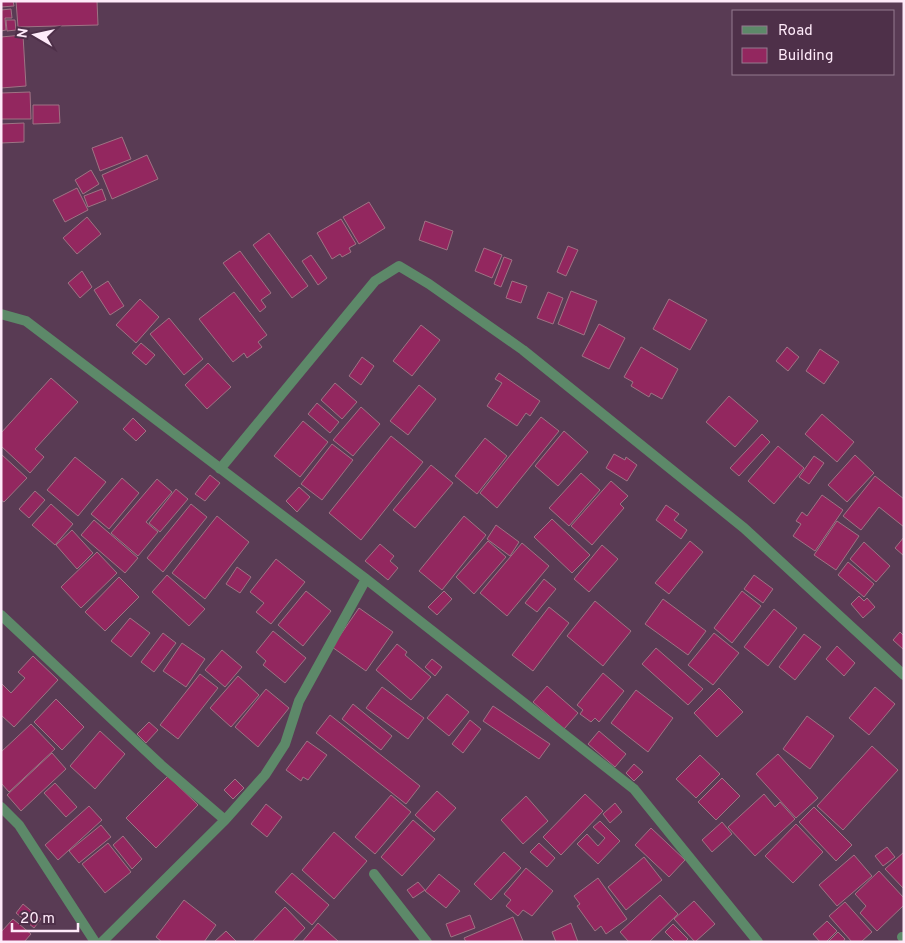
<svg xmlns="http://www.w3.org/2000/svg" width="905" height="943" font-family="Overpass,sans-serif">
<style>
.building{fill:#93275f;stroke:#9e7384}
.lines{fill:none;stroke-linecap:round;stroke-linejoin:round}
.street{stroke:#5d8969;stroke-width:10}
</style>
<rect width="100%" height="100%" fill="#593b54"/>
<!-- building -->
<path class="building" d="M1,1H13L14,6L1,7Z
M16,1H97L98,25L18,27Z
M11,9L12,18H5L6,30L1,31V10Z
M6,20H15L16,30L7,31Z
M23,35L26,86L1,88V37Z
M30,92L31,119H1V93Z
M33,105H59L60,123L33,124Z
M24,123V142L1,143V124Z
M122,137L131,159L100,171L92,148Z
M147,155L158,179L112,199L102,175Z
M91,170L99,184L83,194L75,180Z
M77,188L88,210L65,222L53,200Z
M102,189L106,200L88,207L84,196Z
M369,202L385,228L359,244L343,217Z
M87,217L101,234L77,254L63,238Z
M341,219L356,244L349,248L351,252L342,257L340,254L332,259L317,233Z
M425,221L453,231L447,250L419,240Z
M269,233L308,286L292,298L253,245Z
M568,246L578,250L566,276L557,272Z
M484,248L502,255L492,278L475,271Z
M240,251L271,293L261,300L266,307L260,312L223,263Z
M311,255L327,278L318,285L302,261Z
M504,257L512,260L501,287L494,284Z
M82,271L92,287L80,298L68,283Z
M108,281L124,306L110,315L94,290Z
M512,281L527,286L521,303L506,298Z
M571,291L597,301L584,335L558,324Z
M234,292L267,335L258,342L262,347L247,358L244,353L233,362L199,319Z
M548,292L563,298L553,324L537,318Z
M140,299L159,317L136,343L116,325Z
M669,299L707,320L690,350L653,329Z
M169,318L203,359L184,375L150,334Z
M599,324L625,338L609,369L582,356Z
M421,325L440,340L412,376L393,361Z
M141,343L155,355L146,365L132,353Z
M641,347L678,369L662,399L651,393L649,397L631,386L633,382L624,377Z
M787,347L799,357L788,371L776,361Z
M820,349L839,362L824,384L806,371Z
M362,357L374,366L361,385L349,376Z
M208,363L231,387L207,409L185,385Z
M499,373L540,401L530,416L526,413L517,426L487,406L502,383L495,379Z
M51,378L78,402L35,449L44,457L30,473L1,446V433Z
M335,383L357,402L342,419L321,400Z
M419,385L436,399L408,435L390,421Z
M729,396L758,421L735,447L706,422Z
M317,403L339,422L330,433L308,414Z
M361,407L380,424L353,456L333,440Z
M822,414L854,442L837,462L805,434Z
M541,417L559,431L497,508L480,493Z
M133,418L146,431L136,441L123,429Z
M303,421L328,442L300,477L274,456Z
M564,431L588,452L558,486L535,466Z
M762,434L770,442L739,476L730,468Z
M391,436L423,462L361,540L329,513Z
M485,438L507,456L477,494L455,476Z
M332,444L353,460L322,500L301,484Z
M778,446L804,468L774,504L748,481Z
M1,454L27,478L4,502L1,500Z
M614,454L625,460L626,457L637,465L627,481L606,468Z
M855,455L874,473L847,502L828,485Z
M814,456L824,463L809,484L799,477Z
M75,457L106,482L78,516L47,490Z
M431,465L453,483L415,528L393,510Z
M581,473L600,490L569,526L549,508Z
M210,475L220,483L205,501L195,494Z
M875,476L904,499V527L879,507L861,530L843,516Z
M122,478L139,493L109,529L91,514Z
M157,479L172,492L146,522L158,532L138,556L111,533Z
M611,481L628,496L620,504L624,508L592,545L571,526Z
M299,487L310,497L297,512L286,501Z
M176,489L188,499L160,532L149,523Z
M35,491L45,500L29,518L19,509Z
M822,495L843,510L815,551L793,536L801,524L796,521L802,512L807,516Z
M51,504L73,524L55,545L32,525Z
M191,504L207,517L163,572L147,558Z
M666,505L679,514L674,520L687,530L681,539L656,520Z
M217,516L249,542L205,599L172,573Z
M464,516L486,535L442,590L419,571Z
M552,519L590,555L572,573L534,537Z
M94,520L138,558L125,573L81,535Z
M837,521L859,536L836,570L814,555Z
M496,525L519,542L510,556L487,539Z
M72,530L93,553L77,569L56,545Z
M904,537V556L895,548Z
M488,541L506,557L474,594L456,577Z
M690,541L703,552L669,594L655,583Z
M864,542L890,566L876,582L850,559Z
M522,543L549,566L507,616L480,593Z
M380,544L394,556L390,561L398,568L388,580L365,561Z
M602,545L618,559L589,592L574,579Z
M97,552L117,573L81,608L61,587Z
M276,559L305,582L271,624L256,612L264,603L250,592Z
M848,562L874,584L864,597L838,575Z
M237,567L251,577L240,593L226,584Z
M167,575L205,609L189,626L152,592Z
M754,575L773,589L763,603L744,589Z
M119,577L139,597L105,631L85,612Z
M544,579L556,589L537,612L525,603Z
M306,591L331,611L303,646L278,625Z
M444,591L452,599L437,615L428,607Z
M742,591L761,606L732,643L714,628Z
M859,596L864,601L867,598L875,607L863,618L851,604Z
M663,599L706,631L688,655L645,624Z
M595,601L631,631L603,666L567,636Z
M549,607L569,623L533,671L512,655Z
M359,608L393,632L366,671L332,647Z
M774,609L797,628L768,666L744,647Z
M130,618L150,633L131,657L111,641Z
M273,631L306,658L285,683L263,665L266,661L256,652Z
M900,632L904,636V650L893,640Z
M163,633L176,643L154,672L141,662Z
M714,633L739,653L713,685L688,665Z
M804,634L821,647L795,680L779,667Z
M182,643L205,659L186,687L163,671Z
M397,644L407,652L405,655L431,677L411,700L376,670Z
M837,646L855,663L844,676L826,659Z
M656,648L703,689L688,705L642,664Z
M222,650L242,667L225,687L205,670Z
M33,656L58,680L14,727L1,715V683L11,693L25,678L18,672Z
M432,659L442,667L435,676L425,667Z
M603,673L624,691L599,722L595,718L591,722L580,714L583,710L577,705Z
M200,674L218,688L178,739L160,725Z
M238,676L259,695L231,727L210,708Z
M547,686L578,713L564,729L533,702Z
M382,687L424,718L408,739L366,708Z
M875,687L895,704L869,735L849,718Z
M719,688L743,712L717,737L694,713Z
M266,689L289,708L258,747L235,727Z
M636,690L673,718L648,752L611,723Z
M447,694L469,712L449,736L427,718Z
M56,699L84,727L62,750L34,722Z
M353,704L392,736L381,750L342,719Z
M493,706L550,744L539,759L483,721Z
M330,715L420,786L406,804L316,733Z
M807,716L834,736L810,769L783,749Z
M470,720L481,729L463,753L452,744Z
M149,722L158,730L146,743L137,734Z
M31,724L55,749L9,792L1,783V752Z
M100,731L125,754L95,789L70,766Z
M599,731L626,754L615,767L588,744Z
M307,741L327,755L308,780L303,777L301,781L286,770Z
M872,746L898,770L843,830L817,806Z
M52,753L66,769L21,811L7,795Z
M778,754L818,798L796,818L756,774Z
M700,755L720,774L696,798L676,779Z
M634,764L643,772L634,781L626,773Z
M168,776L198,805L156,848L126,818Z
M722,778L740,796L716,820L698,802Z
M235,779L244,788L233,799L224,790Z
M55,783L77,807L66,817L44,793Z
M437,791L456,808L434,832L415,815Z
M585,794L603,811L561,855L543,837Z
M764,794L775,807L780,802L795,819L755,856L728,827Z
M391,795L411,812L375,854L355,837Z
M526,796L548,821L523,844L501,820Z
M615,803L622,812L610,823L603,814Z
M266,804L282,817L267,837L251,824Z
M89,806L102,820L58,860L45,845Z
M814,807L852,845L836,861L799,822Z
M413,820L435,839L402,876L381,857Z
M600,821L620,841L598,864L577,844L587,834L598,846L605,838L593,827Z
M722,822L732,834L712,852L702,840Z
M796,824L823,852L793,883L765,856Z
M101,825L111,837L79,863L69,851Z
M651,828L685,860L669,877L635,845Z
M334,832L367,861L334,899L302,870Z
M123,836L142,859L132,869L113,845Z
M108,843L131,872L105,893L82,864Z
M539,843L555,858L547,867L530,852Z
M887,847L895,857L883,866L875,856Z
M504,852L521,868L491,900L474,884Z
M904,852V889L885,869Z
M854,855L872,876L837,906L819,885Z
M644,857L662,880L626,910L608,887Z
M526,868L553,891L532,916L523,910L518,916L506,906L511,900L504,894Z
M879,871L904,898V905L877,931L860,913L866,906L855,894Z
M292,873L329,905L312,925L275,892Z
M439,874L460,891L446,908L425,891Z
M598,878L627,919L606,934L601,926L595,931L577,906L580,904L574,896Z
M418,882L425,890L413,898L407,890Z
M660,895L678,914L649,942H629L620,932Z
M184,900L216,925L204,942H162L156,937Z
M694,901L715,924L695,942L674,919Z
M845,902L872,932L861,942H852L829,916Z
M23,904L41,919L34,928L16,913Z
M285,907L305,928L292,942H252Z
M470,915L475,928L451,937L446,924Z
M513,917L523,941L466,942L464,938Z
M13,919L31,934L24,942H1V932Z
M827,921L837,931L826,942H820L813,934Z
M318,923L339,942H302Z
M571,923L578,942H556L552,932Z
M673,924L688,939L685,942H675L665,932Z
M226,931L237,942H214Z
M838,932L845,939L843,942H828Z"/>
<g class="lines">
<!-- street -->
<path class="street" d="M1,314L26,321L366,579L634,789L758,942
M220,469L375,281L399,266L429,284L523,350L744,528L904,675
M1,615L161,765L225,820
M1,807L19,825L95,942
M374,874L427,942
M902,937L904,939
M102,942L225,820L265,775L285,744L299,701L366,579"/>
</g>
<!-- border -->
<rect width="905" height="943" fill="none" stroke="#feeaf9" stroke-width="5"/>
<!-- legend -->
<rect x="732" y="10" width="162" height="65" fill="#4e3049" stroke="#947a8f"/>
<rect x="742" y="26" width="25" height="8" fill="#5d8969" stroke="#947a8f"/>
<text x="778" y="35" font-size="15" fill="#feeaf9">Road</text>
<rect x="742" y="48" width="25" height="15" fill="#93275f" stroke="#947a8f"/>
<text x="778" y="60" font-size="15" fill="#feeaf9">Building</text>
<!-- north arrow -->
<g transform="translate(35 35) rotate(279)" stroke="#4e3049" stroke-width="4" paint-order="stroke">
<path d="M0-4L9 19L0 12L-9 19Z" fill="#feeaf9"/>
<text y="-8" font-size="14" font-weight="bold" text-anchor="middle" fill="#feeaf9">N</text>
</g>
<!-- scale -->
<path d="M12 923v8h66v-8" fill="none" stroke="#feeaf9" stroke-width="2.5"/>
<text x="20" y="923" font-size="15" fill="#feeaf9" stroke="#4e3049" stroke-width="4" paint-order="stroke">20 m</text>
</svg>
